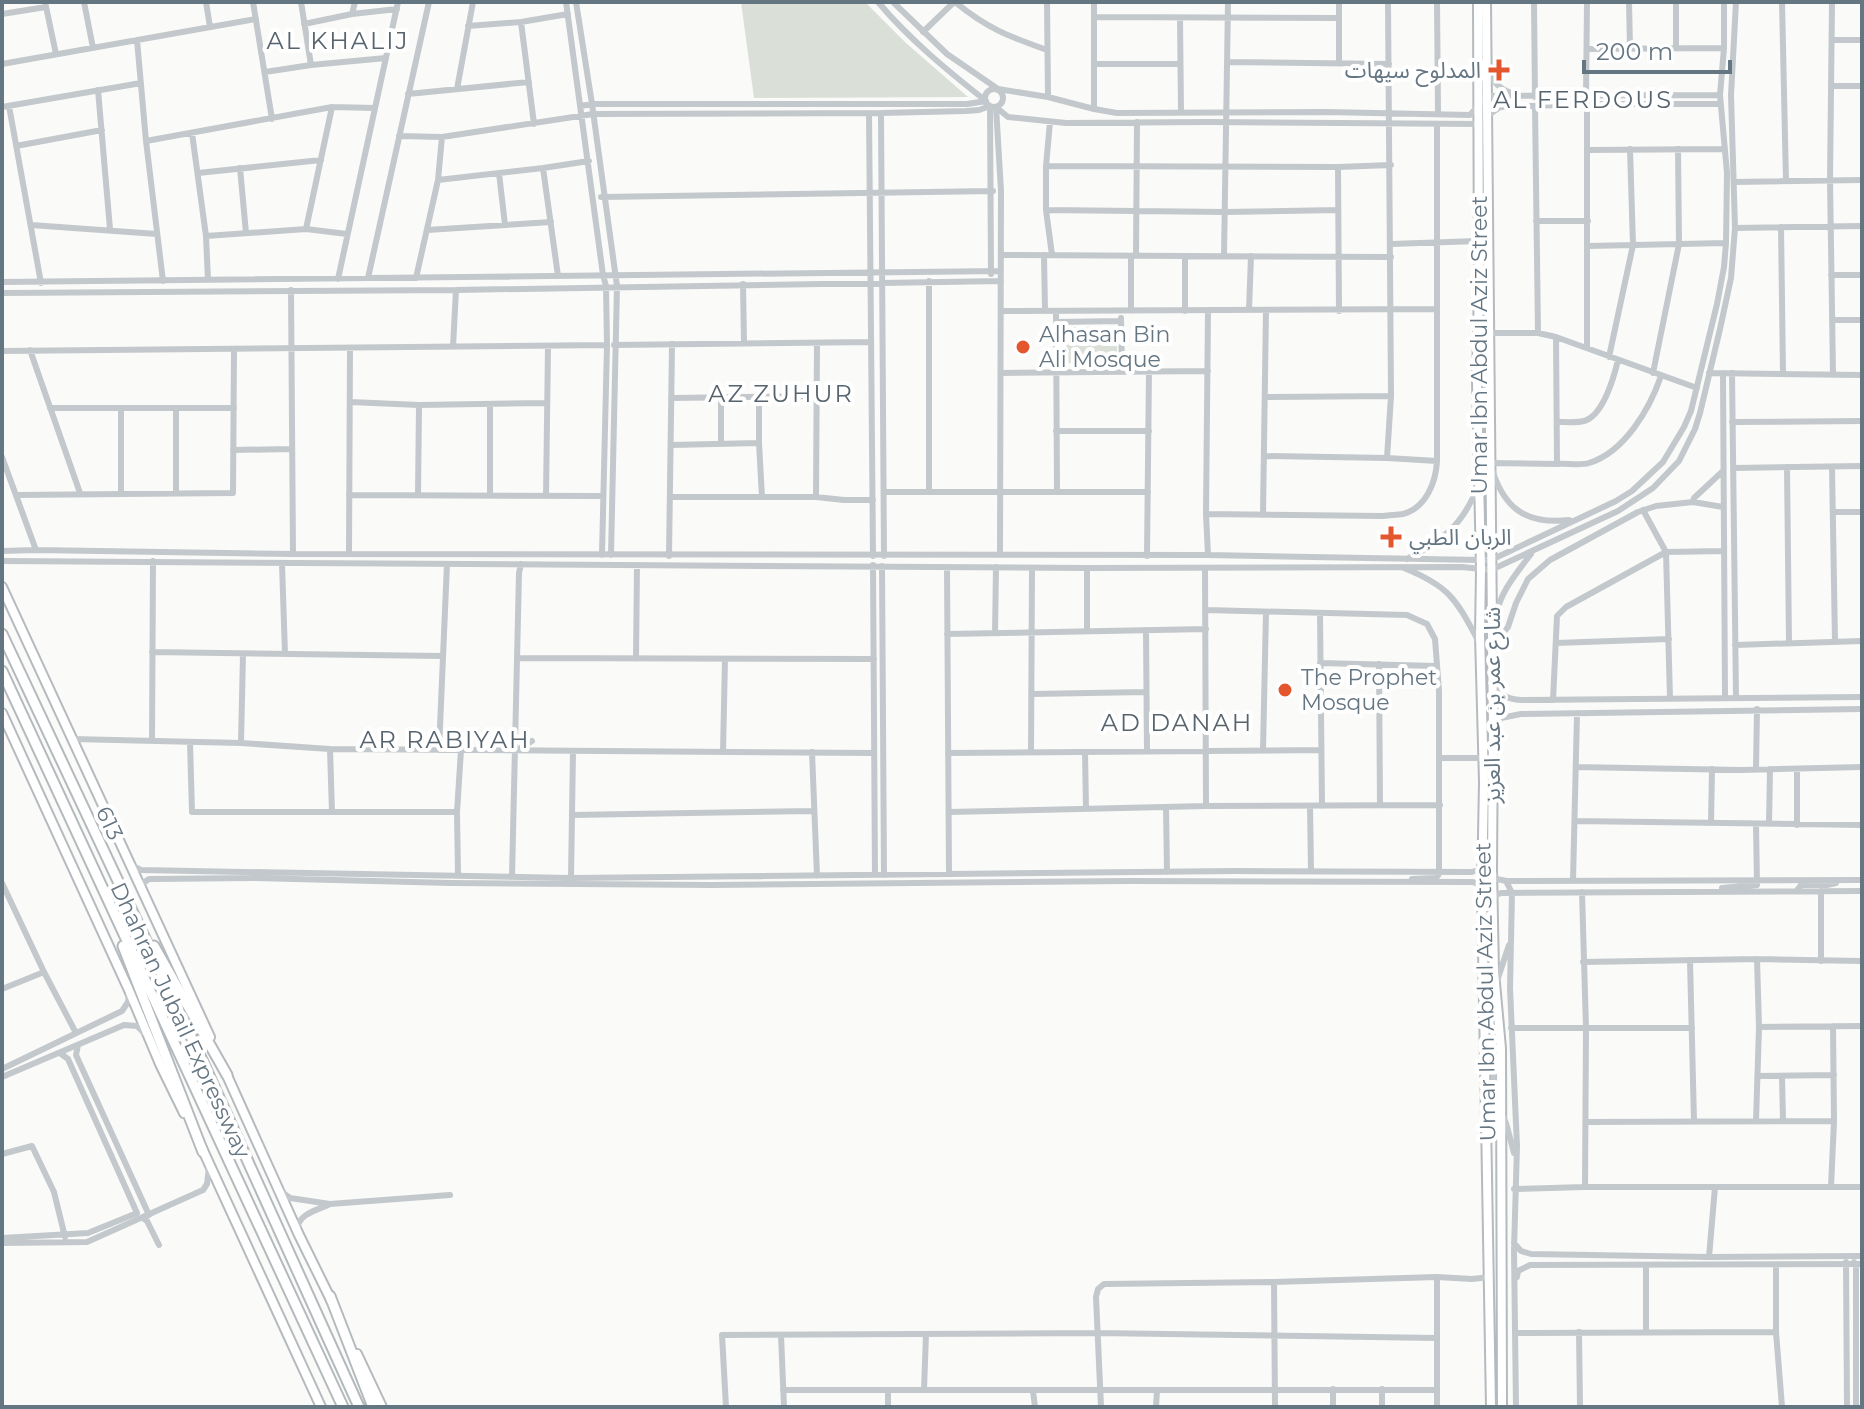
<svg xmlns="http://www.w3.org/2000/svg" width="1864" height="1409" font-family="Montserrat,'Noto Sans Arabic',sans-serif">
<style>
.green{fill:#dadfd7}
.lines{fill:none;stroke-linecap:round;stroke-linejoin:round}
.major-casing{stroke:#b5babe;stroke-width:12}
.highway-casing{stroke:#b4b9bd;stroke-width:13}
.minor{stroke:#c3c8cc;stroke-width:6}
.major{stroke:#fff;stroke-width:8}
.highway{stroke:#fff;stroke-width:9}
.poi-dot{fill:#e4572e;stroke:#fff;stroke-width:3}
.labels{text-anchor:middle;stroke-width:8;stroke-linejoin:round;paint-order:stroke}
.poi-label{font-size:22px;fill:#657683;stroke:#fff;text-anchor:start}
.street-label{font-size:22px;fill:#657683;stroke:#fff}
.neighbourhood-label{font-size:24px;letter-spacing:2px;fill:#57646e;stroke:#fff}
</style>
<rect width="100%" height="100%" fill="#fafaf8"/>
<!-- green -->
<path class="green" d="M741,2H865L906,43L968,97L754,98Z
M1065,327L1117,328V364L1065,363Z"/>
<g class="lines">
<defs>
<path id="major" d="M1478,2L1479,286L1477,381L1481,569L1480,635L1484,782L1482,890L1491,1407
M1486,2L1493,733L1492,870L1494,972L1501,1048L1502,1407
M2,587L210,1037
M2,713L128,988L160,1064L184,1113
M225,1071L299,1235L332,1302
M201,1146L321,1407
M357,1354L382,1407"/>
<path id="highway" d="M2,634L202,1060L359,1407
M2,671L343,1407
M123,946L203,1152
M154,946L227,1075
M330,1296L373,1407"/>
</defs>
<!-- major casing -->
<use href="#major" class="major-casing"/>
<!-- highway casing -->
<use href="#highway" class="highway-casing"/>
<!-- minor -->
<path class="minor" d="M45,2L56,54
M84,2L93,48
M206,2L210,27
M253,2L272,119
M301,2L311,65
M566,2L603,275L606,286L607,345L602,555
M576,2L592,104L617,286L611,555
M878,2C909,39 948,71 986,101
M893,2L947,54L998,89L1048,97L1094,109L1117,113L1326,112L1470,115L1487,96L1720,95
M955,2C988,29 1008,36 1047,50
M1047,2L1048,97
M1094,2V109
M1339,2V64
M1437,2L1438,113
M1534,2L1535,97
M1629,2L1630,48
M1676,2V48
M1782,2L1786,181
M1832,2L1830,180L1833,374
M2,14L46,7
M352,14L355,2
M1094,17L1339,18
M1180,18L1181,112
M521,22L534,124
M304,24L352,14L397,9
M468,26L521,22L568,14
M923,32L954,2
M137,40L146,141L163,281
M1832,40H1862
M1587,49L1724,48
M1227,62L1389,64
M2,64L256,19
M1094,64H1180
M1487,71C1494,83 1501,90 1514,94
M265,72L311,65L386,58
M1831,86H1862
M985 98a9 9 0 1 1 18 0a9 9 0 1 1-18 0Z
M457,89L473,2
M98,90L110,229
M408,94L529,82
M1586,96L1587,2
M9,106L41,283
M581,106L592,104H967L986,101
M1535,106L1538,333
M2,107L141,83
M996,107L1008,117L1066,123L1206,122L1479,124
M996,107L1001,191L1000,555
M869,113L873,556
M881,113L884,556
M1487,116L1500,107L1587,104H1720
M1050,122L1046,166V210L1052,255
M192,133L206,236L208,280
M399,136L442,137L593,114L881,113L966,111L979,110L990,106L991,274
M146,141L332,107L375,108
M16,146L102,130
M1587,150L1725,149
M1046,166L1338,167L1391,165
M1338,167L1339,311
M240,168L246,233
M543,168L558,276
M198,173L321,160
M499,173L505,225
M438,180L543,168L589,161
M1734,182L1862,180
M601,197L993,191
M1046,210L1225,212L1338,210
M1536,221H1588
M31,225L157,234
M1781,227L1783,374
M1735,228L1862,226
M306,229L332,107
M427,230L551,222
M206,236L306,229L347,234
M1391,244L1478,241
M1588,246L1726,243
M1001,255L1391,257
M1044,255L1045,311
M1131,256V311
M1136,256L1137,122
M1224,256L1228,2
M1831,275H1862
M368,278L429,2
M416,278L438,180L442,137
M338,279L398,2
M2,282L1001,271
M743,284L744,343
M291,290L293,554
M2,293L456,290L1001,281
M1249,310L1251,256
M1001,311L1437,309
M1056,311L1057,492
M1185,311V256
M1121,318L1122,371
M1832,320H1862
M1056,322L1121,321
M1490,333H1538L1556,337L1697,388
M1556,337L1557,464C1567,463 1580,466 1589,463C1625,452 1650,408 1661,376
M614,345L871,342
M453,347L456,290
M1587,348V104
M30,350L80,493
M2,351L607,345
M1609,357L1633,245L1630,149
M1001,373L1208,371
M1653,373L1679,244L1678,149
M1709,373L1862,375
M1723,373L1725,698
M1732,373L1736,698
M721,397V444
M759,397V443L762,497
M1265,397L1391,396
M671,398L817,396
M350,402L419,405L547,403
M490,405V495
M50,408H234
M121,408V493
M1558,422C1566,422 1577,423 1584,421C1603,416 1614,377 1618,360
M1732,422L1862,421
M1056,431H1149
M671,445L759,443
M233,450L292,449
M1264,456L1387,458L1437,461
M2,457L36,550
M1387,458L1391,396L1388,2
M1557,464L1490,463C1502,506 1523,525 1569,520
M1787,467L1789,643
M1832,467L1835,641
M1733,468L1862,466
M884,492H1148
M929,492V281
M176,493V408
M16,495L233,493L234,349
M349,495L603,496
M418,495L419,405
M546,496L548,346
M670,497H816L844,500H873
M816,497L817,343
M1693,502L1694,498L1723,471
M1643,510L1666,552L1670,699
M1833,512H1862
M1206,514L1383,516C1390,515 1397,515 1403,514C1426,508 1436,482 1437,461V124
M1263,515L1266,310
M2,551L36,550L293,554L1208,555L1480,560H1491L1616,501L1632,491L1663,462L1684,427L1691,411L1717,304L1724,267L1726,243L1727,173L1720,95L1724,48V2
M349,554L350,348
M1208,555L1206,514L1208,310
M669,556L672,344
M1147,556L1149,370
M1407,559C1443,540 1463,525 1478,486
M2,561L1087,568L1462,567L1491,570L1618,511L1653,488L1679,461L1695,429L1700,413L1720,329L1731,278L1735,228L1731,95L1736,2
M282,564L285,654
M873,565L875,875
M882,566L884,875
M947,567L949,874
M1205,568L1206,806
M1404,568C1451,587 1456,600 1479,642
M1206,610L1407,615L1427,624L1435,639L1439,691V874L1436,878L1412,879
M1320,613L1322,806
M1495,620C1499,593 1515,575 1531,554
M1146,630L1147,751
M1087,631V568
M995,633L996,567
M947,634L1206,629
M1556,643L1669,639
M1735,645L1862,641
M1492,647L1508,627L1516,603L1528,579L1550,560L1638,512L1656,506L1693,502L1723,507
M152,652L443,656
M517,658L874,659
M636,659L637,565
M1320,663L1437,666
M1379,664L1380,805
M1492,684C1501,696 1507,699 1521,700L1862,697
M1032,694L1146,692
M1553,700L1557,616L1566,607L1666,552L1724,551
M1495,730L1501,718L1521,714L1862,709
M72,739L241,743L330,749L874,753
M152,741L153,561
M190,742L192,812H457
M241,743L243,654
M330,749L332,812
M519,749L532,741
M439,750L447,564
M1263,750L1266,612
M723,752L725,659
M812,752L817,876
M1031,752L1032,568
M1085,752L1086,809
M948,753L1321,750
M1439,758H1483
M1576,767L1741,770L1862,767
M1756,769L1757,709
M1797,769V825
M1310,806L1311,871
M1166,807L1167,872
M949,812L1206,806L1440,805
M572,815L814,811
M1575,821L1862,825
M1711,823L1712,769
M1769,824L1770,769
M131,865L141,870L571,878L1235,871L1472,872L1478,870L1482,863
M1493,873L1497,879L1506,881L1862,880
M458,876L457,812L461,750
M512,877L519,573L521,564
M571,878L573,751
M1506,881L1512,893L1510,988L1517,1146L1514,1250L1516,1407
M1573,881L1577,714
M2,883L44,972L76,1033
M141,888L143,883L149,879L255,878L451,883L712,885L1129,881L1473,882L1478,884L1481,889
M1722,888L1757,885L1756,824
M1801,891L1798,889L1801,885H1827L1836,883
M1821,891V961
M1582,892L1586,1028L1585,1187
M1494,898L1496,895L1501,893L1862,891
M1690,960L1694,1121
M1583,962L1757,959L1862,961
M1496,984L1509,945
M2,989L44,972
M1759,1027L1862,1026
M1511,1028H1692
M78,1045L76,1055L149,1215
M1485,1061L1493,1063L1495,1100L1506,1123L1514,1153
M2,1069L122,1011L128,1002L129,995
M1758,1076L1834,1075
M2,1077L124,1025L137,1026L144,1033
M1782,1077L1783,1121
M1756,1121L1759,1027L1757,959
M1586,1122L1834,1121
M2,1154L32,1146L54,1192L65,1237
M1831,1187L1834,1121L1833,1026
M1514,1189L1585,1187H1862
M279,1190L290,1198L330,1204C318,1210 300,1213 297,1228
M330,1204L450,1195
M143,1218L147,1221L159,1245
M2,1238L88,1233L137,1213L68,1059L60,1053
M2,1243L87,1242L203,1190L207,1184L209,1167
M1514,1243L1521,1251L1531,1254L1709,1257L1862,1256
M1709,1257L1715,1187
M1846,1262L1847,1407
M1854,1262L1856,1264V1407
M1776,1265V1332L1782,1407
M1517,1277L1518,1271L1530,1265L1862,1264
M1274,1282L1275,1407
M1579,1332L1580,1407
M1646,1332V1265
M1515,1333L1776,1332
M781,1335L784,1407
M783,1390H1437
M924,1390L926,1334
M1033,1391L1035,1407
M726,1407L722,1335L1097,1333L1437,1338
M888,1407V1390
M1101,1407L1096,1297L1098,1289L1104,1284L1274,1282L1437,1277L1472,1279L1490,1277
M1156,1407L1157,1390
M1333,1407V1389
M1382,1407V1389
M1437,1407V1277"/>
<!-- major -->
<use href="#major" class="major"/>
<!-- highway -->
<use href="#highway" class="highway"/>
</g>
<!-- markers -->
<g class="poi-dot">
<path d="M1495 58h8v8h8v8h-8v8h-8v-8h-8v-8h8z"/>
<circle cx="1023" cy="347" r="8"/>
<path d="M1387 525h8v8h8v8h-8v8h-8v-8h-8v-8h8z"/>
<circle cx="1285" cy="690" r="8"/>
</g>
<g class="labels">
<!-- poi labels -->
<g class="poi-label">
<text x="1481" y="78" text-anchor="end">المدلوح سيهات</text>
<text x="1039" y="342">Alhasan Bin<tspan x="1039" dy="25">Ali Mosque</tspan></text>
<text x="1409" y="545">الربان الطبي</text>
<text x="1301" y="685">The Prophet<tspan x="1301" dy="25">Mosque</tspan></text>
</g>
<!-- street labels -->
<g class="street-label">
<text transform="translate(1479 345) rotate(-90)" y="8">Umar Ibn Abdul Aziz Street</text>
<text transform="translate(1492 705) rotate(-90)" y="8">شارع عمر بن عبد العزيز</text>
<text transform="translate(110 823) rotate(65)" y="8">613</text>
<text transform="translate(1485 992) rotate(-91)" y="8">Umar Ibn Abdul Aziz Street</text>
<text transform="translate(181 1020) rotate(65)" y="8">Dhahran Jubail Expressway</text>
</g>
<!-- neighbourhood labels -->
<g class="neighbourhood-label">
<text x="338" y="49">AL KHALIJ</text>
<text x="1583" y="108">AL FERDOUS</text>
<text x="781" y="402">AZ ZUHUR</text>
<text x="1177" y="731">AD DANAH</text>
<text x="445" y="748">AR RABIYAH</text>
</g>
</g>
<!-- border -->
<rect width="1864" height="1409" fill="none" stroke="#657683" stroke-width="8"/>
<!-- scale -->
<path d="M1584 60v12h146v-12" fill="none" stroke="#657683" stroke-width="4"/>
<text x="1596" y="60" font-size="24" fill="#657683" stroke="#ffffff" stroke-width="6" paint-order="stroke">200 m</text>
</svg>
